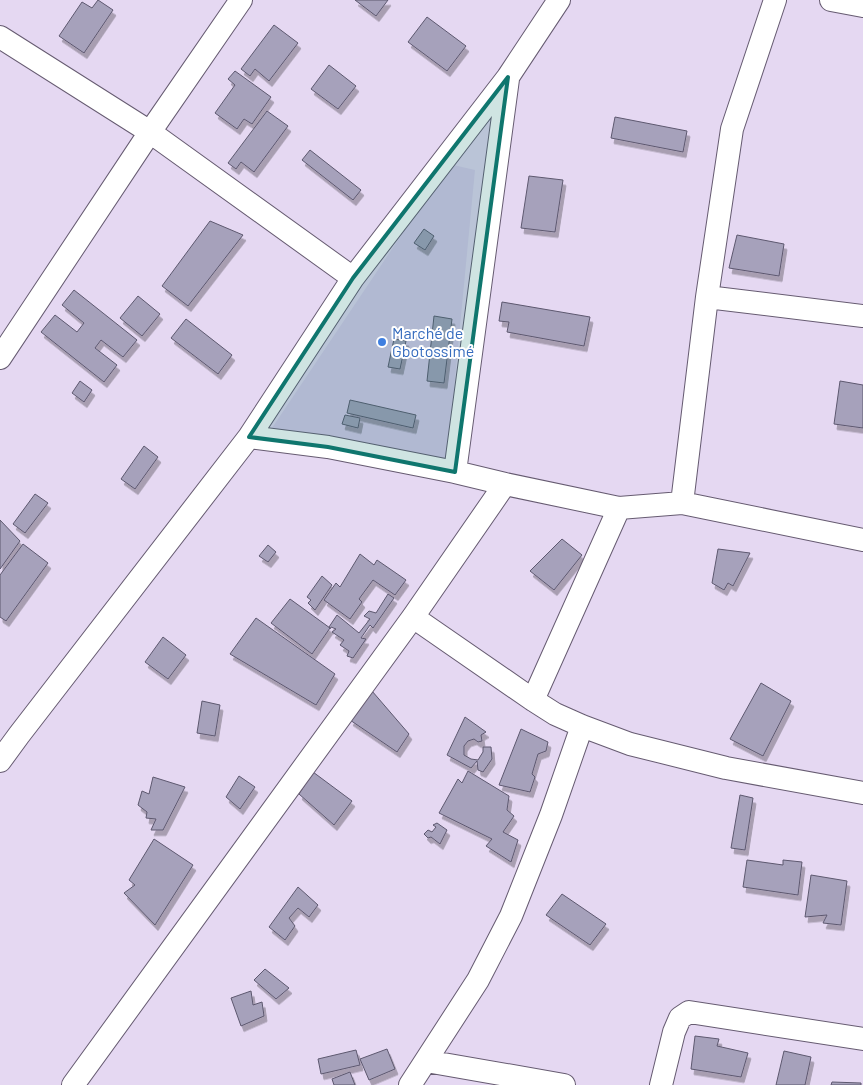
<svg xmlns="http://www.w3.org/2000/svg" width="863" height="1085" font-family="Barlow,sans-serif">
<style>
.built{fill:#dacaeb}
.building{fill:#a6a1bb;stroke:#5d586f;filter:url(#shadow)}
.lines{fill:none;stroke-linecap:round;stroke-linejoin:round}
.minor-casing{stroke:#665b71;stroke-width:24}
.minor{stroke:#fff;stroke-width:22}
.marked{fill:#0f766e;fill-opacity:0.2;stroke:#0f766e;stroke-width:4;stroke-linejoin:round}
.shop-dot{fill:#3f7fe0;stroke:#fff;stroke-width:2}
.labels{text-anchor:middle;stroke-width:4;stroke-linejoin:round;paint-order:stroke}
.shop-label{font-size:16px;fill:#366cbe;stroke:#fff;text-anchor:start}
</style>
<defs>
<filter id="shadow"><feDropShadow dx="3" dy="5.5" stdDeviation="0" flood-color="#0004"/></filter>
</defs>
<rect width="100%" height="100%" fill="#e5d8f2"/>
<!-- built -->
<path class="built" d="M449,164L475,170L447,462L272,428Z"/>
<!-- building -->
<path class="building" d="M98,0L113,10L84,53L59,36L82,2L92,8Z
M355,0H388L376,16Z
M427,17L466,46L447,71L408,42Z
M274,25L298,43L269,81L255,69L250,76L241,69Z
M329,65L356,86L338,109L311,89Z
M235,71L271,97L252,124L244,119L237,129L215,113L235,85L228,79Z
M267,111L288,126L254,172L241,162L236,169L228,163Z
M615,117L687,131L683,152L611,138Z
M310,150L361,190L353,200L302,160Z
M529,176L563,180L555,232L521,228Z
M210,221L243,235L188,306L162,286Z
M424,229L434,236L425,250L414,243Z
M737,235L784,244L779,276L729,268Z
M74,290L137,340L123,357L101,340L95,348L117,365L104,382L41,332L55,315L77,332L84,323L62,305Z
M138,296L160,314L142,336L120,318Z
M502,302L590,317L584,346L507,332L509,322L499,321Z
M434,316L452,319L444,383L427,381Z
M186,319L232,355L218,374L171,338Z
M394,339L406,341L400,369L388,367Z
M80,381L92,390L84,402L72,393Z
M840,381L863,385V428L834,424Z
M350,400L416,415L413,428L347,413Z
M345,415L360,418L358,428L342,424Z
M144,446L158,457L135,489L121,479Z
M35,494L48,503L25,533L13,524Z
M0,520L20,541L0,569Z
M562,539L582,555L554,590L530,571Z
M23,544L48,563L6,621L0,617V575Z
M268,545L276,552L268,562L259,556Z
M718,549L750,553L733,586L728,583L724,590L712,583Z
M360,554L374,565L377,560L406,580L395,595L373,580L359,599L362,602L350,619L324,600L336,583L340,587Z
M322,576L332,585L315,610L308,603L311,600L307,597Z
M388,594L394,598L373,628L370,625L361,638L366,639L353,658L347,656L349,651L340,645L344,640L332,632L336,629L331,627L330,629L329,627L337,615L359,633L370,619L364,616L369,611L376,613Z
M290,599L330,628L312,654L271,623Z
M256,618L335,674L316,705L230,654Z
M163,637L186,655L168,679L145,662Z
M761,683L791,701L763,756L730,739Z
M372,691L409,734L397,752L350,720Z
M202,701L220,705L215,736L197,733Z
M465,717L486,732L481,735L482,741L478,742L474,739L468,741L464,746V755L471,759L478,760L483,752V747H491L492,759L483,772L478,770L477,761L471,768L447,755Z
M521,729L548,742L546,751L538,754L532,774L535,777L530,792L499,785Z
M468,771L509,796L507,810L514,816L503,832L518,840L511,862L486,846L492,839L439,813L458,779L462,783Z
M313,772L352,801L334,825L299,794Z
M239,776L255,787L240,809L226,797Z
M153,777L185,787L163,830H151L156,819L146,818L147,812L138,805L142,791L149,794Z
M740,795L753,798L745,850L731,848Z
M437,823L447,830L440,844L431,837L428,838L424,834L428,830L432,832L436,827L433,825Z
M154,839L193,865L155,925L124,893L135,885L129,880Z
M747,860L783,865V860L802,862L798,895L743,887Z
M811,875L847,881L841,925L823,923L827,915L805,917Z
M298,887L318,905L309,917L298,908L289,918L295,926L285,940L269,927Z
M562,894L606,924L590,945L546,915Z
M265,969L289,988L276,999L254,980Z
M251,991L253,1005L262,1002L264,1016L241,1026L231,998Z
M695,1036L719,1039L717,1046L748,1053L741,1077L691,1069Z
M387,1049L395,1069L369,1080L360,1059Z
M356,1050L360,1065L321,1074L318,1059Z
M784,1051L811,1057L805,1085H776Z
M350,1072L355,1085H334L332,1079Z
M832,1082L861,1083V1085H831Z"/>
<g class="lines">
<defs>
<path id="minor" d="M831,0L863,6
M0,37L150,132L353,278
M707,297L863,316
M0,358L150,132L241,0
M249,437L328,447L455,472L505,484L619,508L682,503L863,540
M455,472L508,79
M682,503L707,297L732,129L775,0
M413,617L533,700L555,714L582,726L630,744L726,768L863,793
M533,700L619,508
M0,761L19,735L249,437L353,278L508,77L559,0
M426,1061L564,1085
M73,1085L413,617L505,484
M410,1085L478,980L511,916L551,815L582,726
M661,1085L674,1032L680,1018L689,1012L863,1039"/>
</defs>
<!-- minor casing -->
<use href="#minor" class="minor-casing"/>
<!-- minor -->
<use href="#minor" class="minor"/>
</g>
<!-- marked area -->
<path class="marked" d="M508,77L455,472L328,447L249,437L353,278Z"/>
<!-- markers -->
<circle class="shop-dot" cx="382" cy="342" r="5"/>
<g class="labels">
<!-- shop labels -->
<g class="shop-label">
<text x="392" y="339">Marché de<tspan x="392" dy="18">Gbotossimé</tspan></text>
</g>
</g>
</svg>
